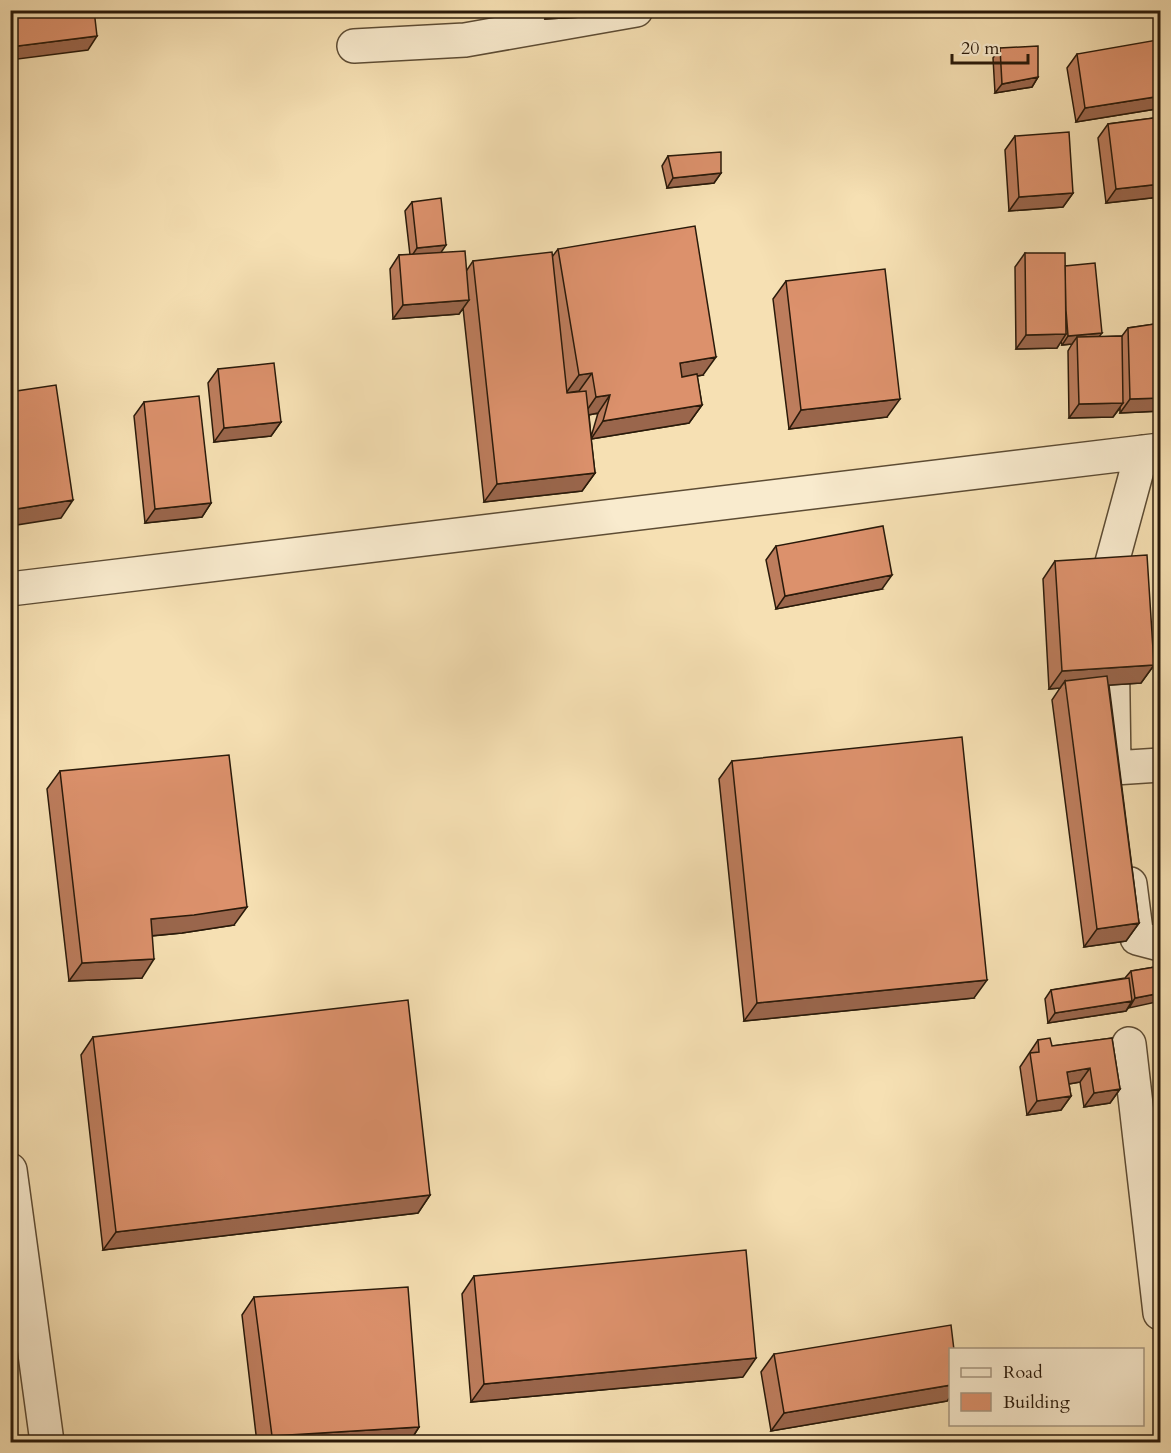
<svg xmlns="http://www.w3.org/2000/svg" width="1171" height="1453" font-family="Cardo,serif">
<style>
.lines{fill:none;stroke-linecap:round;stroke-linejoin:round}
.minor-casing{stroke:#5d4c34;stroke-width:36}
.minor{stroke:#f9ebce;stroke-width:33}
.wall{fill:#bd7d5d;stroke:#2a1a0a;stroke-width:1.5;fill-rule:evenodd}
.shaded-wall{fill:#9a664c;stroke:#2a1a0a;stroke-width:1.5}
.building{fill:#dc916c;stroke:#2a1a0a;stroke-width:1.5}
</style>
<rect width="100%" height="100%" fill="#f6e0b3"/>
<filter id="stains"><feTurbulence type="fractalNoise" baseFrequency=".00333" numOctaves="4"/><feColorMatrix values="0 0 0 0 .2 0 0 0 0 .09 0 0 0 0 .02 0 0 0 .5 -.17"/></filter>
<radialGradient id="worn" r=".72"><stop offset=".6" stop-color="#630" stop-opacity="0"/><stop offset="1" stop-color="#630" stop-opacity=".3"/></radialGradient>
<g class="lines">
<defs>
<path id="minor" d="M354,46L465,40L636,10
M10,589L1160,450
M1114,767L1111,566L1142,452
M1114,768L1160,765
M1130,884L1137,938L1160,944
M1129,1044L1160,1313
M10,1170L47,1442"/>
</defs>
<!-- minor casing -->
<use href="#minor" class="minor-casing"/>
<!-- minor -->
<use href="#minor" class="minor"/>
</g>
<!-- wall -->
<path class="wall" d="M544,10H606L602,16L545,19Z
M1000,48L1038,77L1032,87L995,93L993,58Z
M1077,54L1161,64V102L1156,109L1076,122L1067,68Z
M1161,117V195L1160,197L1106,203L1098,138L1108,124Z
M1015,136L1073,193L1063,207L1009,211L1005,150Z
M668,156L721,173L714,183L667,188L662,166Z
M412,202L441,252L467,270L473,261L552,257L558,249L703,375L697,376L702,405L689,423L591,439L595,473L582,491L484,502L463,308L459,314L393,319L390,269L399,255H410L405,211ZM579,391V392L567,393H566ZM598,413L591,437L589,415Z
M1025,253L1065,266L1099,337L1122,336L1128,328L1161,323V411L1120,413V408L1113,417L1069,418L1068,351L1072,344L1062,345L1061,341L1057,348L1016,349L1015,267Z
M786,281L887,417L789,429L773,299Z
M218,369L281,422L271,436L214,442L208,383Z
M144,402L211,503L202,517L145,523L134,416Z
M776,546L882,589L776,609L766,560Z
M1055,561L1154,665L1141,683L1109,685L1139,923L1126,941L1084,947L1052,700L1060,688L1049,689L1043,579Z
M732,761L974,998L744,1021L719,779Z
M60,771L234,925L182,933L152,936L142,978L69,981L47,789Z
M1161,966L1126,1011L1048,1023L1045,999L1051,990L1125,978L1131,971Z
M93,1037L430,1195L418,1213L103,1250L81,1055Z
M1112,1038L1120,1089L1110,1103L1084,1107L1080,1082L1069,1084L1071,1096L1061,1110L1027,1115L1020,1067L1038,1040L1052,1046Z
M474,1276L743,1377L471,1402L462,1294Z
M254,1297L419,1427L409,1443H257L242,1315Z
M951,1350V1396L947,1401L771,1431L761,1372L774,1354Z"/>
<!-- shaded-wall -->
<path class="shaded-wall" d="M550,10H606L602,16L545,19Z
M97,36L88,50L10,60V47Z
M1038,77L1032,87L995,93L1002,84Z
M1161,96V102L1156,109L1076,122L1085,108Z
M721,173L714,183L667,188L673,178Z
M1161,184V195L1160,197L1106,203L1116,189Z
M1073,193L1063,207L1009,211L1019,197Z
M446,245L440,254L411,257L417,248Z
M469,300L459,314L393,319L403,305Z
M1102,333L1095,342L1077,337L1072,344L1062,345L1068,336Z
M1066,334L1057,348L1016,349L1026,335Z
M716,357L703,375L668,381L680,363Z
M592,373L579,391L566,393L579,375Z
M610,395L598,413L583,416L596,397Z
M1161,398V411L1120,413L1130,399Z
M900,399L887,417L789,429L801,410Z
M1123,403L1113,417L1069,418L1079,404Z
M702,405L689,423L591,439L603,421Z
M281,422L271,436L214,442L224,428Z
M595,473L582,491L484,502L497,484Z
M73,500L61,518L10,526V510Z
M211,503L202,517L145,523L155,509Z
M892,575L882,589L776,609L785,596Z
M1154,665L1141,683L1066,688L1065,681L1060,688L1049,689L1062,671Z
M247,907L234,925L182,933L138,937L151,919Z
M1139,923L1126,941L1084,947L1097,929Z
M154,959L142,978L69,981L82,963Z
M987,980L974,998L744,1021L757,1003Z
M1161,993V1001L1129,1008L1135,998Z
M1132,1001L1126,1011L1048,1023L1055,1013Z
M1090,1068L1080,1082L1057,1086L1067,1072Z
M1120,1089L1110,1103L1084,1107L1094,1093Z
M1071,1096L1061,1110L1027,1115L1037,1101Z
M430,1195L418,1213L103,1250L116,1232Z
M756,1358L743,1377L471,1402L484,1384Z
M951,1385V1396L947,1401L771,1431L784,1413Z
M419,1427L409,1443H267L272,1436Z"/>
<!-- building -->
<path class="building" d="M10,10H94L97,36L10,47Z
M1157,40L1161,64V96L1085,108L1077,54Z
M1038,46V77L1002,84L1000,48Z
M1161,117V184L1116,189L1108,124Z
M1069,132L1073,193L1019,197L1015,136Z
M721,152V173L673,178L668,156Z
M441,198L446,245L417,248L412,202Z
M695,226L716,357L680,363L682,377L697,374L702,405L603,421L610,395L596,397L592,373L579,375L558,249Z
M465,251L469,300L403,305L399,255Z
M552,252L567,393L586,391L595,473L497,484L473,261Z
M1025,253H1065L1066,334L1026,335Z
M1095,263L1102,333L1068,336L1066,310L1065,266Z
M885,269L900,399L801,410L786,281Z
M1161,323V398L1130,399L1128,328Z
M1122,336L1123,403L1079,404L1077,337Z
M274,363L281,422L224,428L218,369Z
M56,385L73,500L10,510V392Z
M199,396L211,503L155,509L144,402Z
M883,526L892,575L785,596L776,546Z
M1147,555L1154,665L1062,671L1055,561Z
M1107,676L1139,923L1097,929L1065,681Z
M962,737L987,980L757,1003L732,761Z
M229,755L247,907L194,915L151,919L154,959L82,963L60,771Z
M1161,966V993L1135,998L1131,971Z
M1129,978L1132,1001L1055,1013L1051,990Z
M408,1000L430,1195L116,1232L93,1037Z
M1050,1038L1052,1046L1112,1038L1120,1089L1094,1093L1090,1068L1067,1072L1071,1096L1037,1101L1030,1053L1039,1052L1038,1040Z
M746,1250L756,1358L484,1384L474,1276Z
M408,1287L419,1427L272,1436L254,1297Z
M951,1325L954,1350H951V1385L784,1413L774,1354Z"/>
<!-- margin -->
<rect width="1171" height="1453" fill="none" stroke="#f6e0b3" stroke-width="36"/>
<rect x="12" y="12" width="1147" height="1429" fill="none" stroke="#2a1a0a" stroke-width="3"/>
<rect x="18" y="18" width="1135" height="1417" fill="none" stroke="#2a1a0a" stroke-width="1.5"/>
<!-- legend -->
<rect x="949" y="1348" width="195" height="78" fill="#f9ebce" stroke="#a69780" stroke-width="1.5"/>
<rect x="961" y="1368" width="30" height="9" fill="#f9ebce" stroke="#a69780" stroke-width="1.5"/>
<text x="1003" y="1378" font-size="18" fill="#2a1a0a">Road</text>
<rect x="961" y="1393" width="30" height="18" fill="#dc916c" stroke="#a69780" stroke-width="1.5"/>
<text x="1003" y="1408" font-size="18" fill="#2a1a0a">Building</text>
<!-- scale -->
<path d="M952 54v9h76v-9" fill="none" stroke="#2a1a0a" stroke-width="3"/>
<text x="961" y="54" font-size="18" fill="#2a1a0a" stroke="#f9ebce" stroke-width="4.5" paint-order="stroke">20 m</text>
<rect width="100%" height="100%" filter="url(#stains)"/>
<rect width="100%" height="100%" fill="url(#worn)"/>
</svg>
